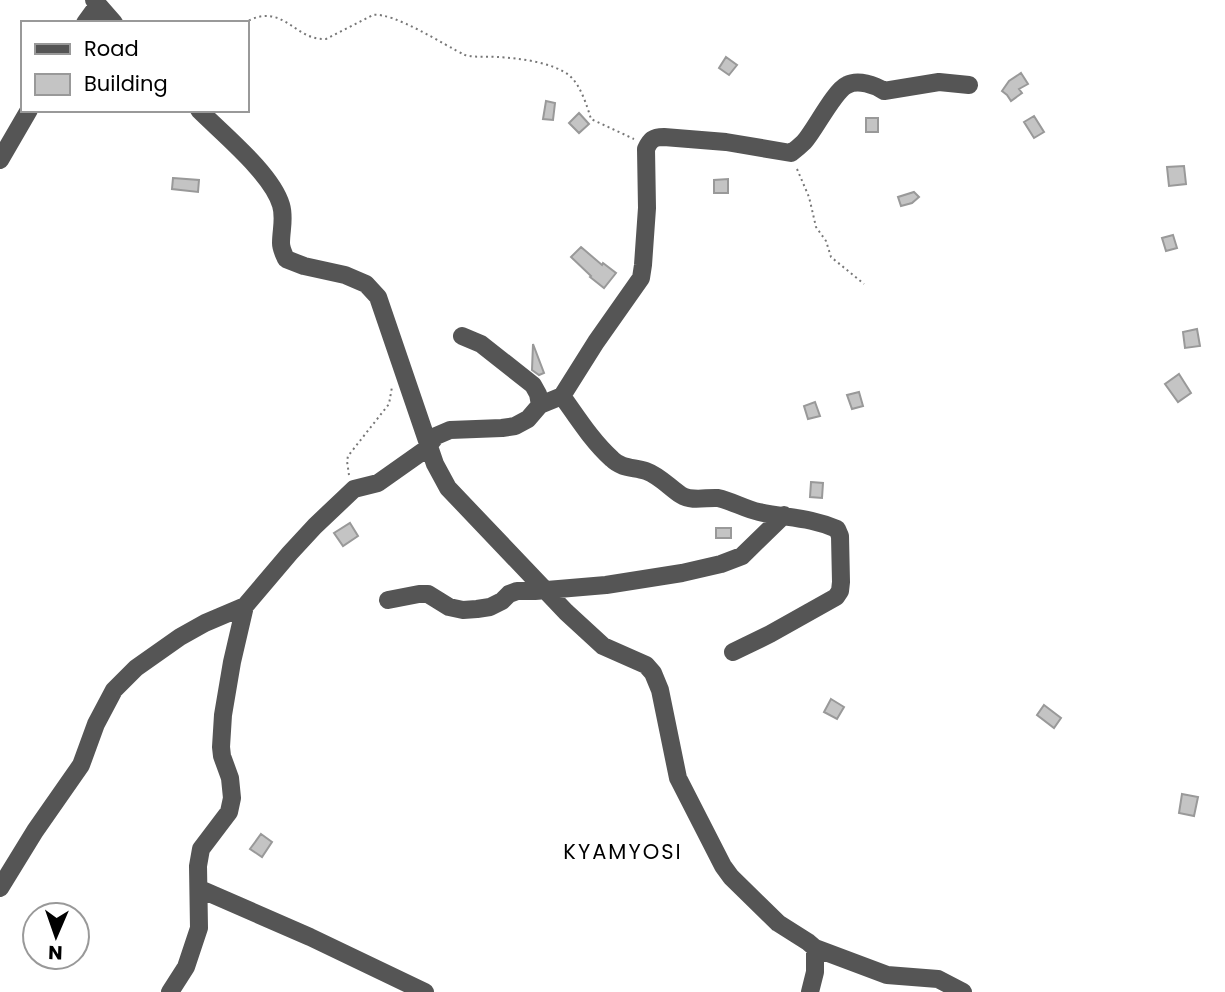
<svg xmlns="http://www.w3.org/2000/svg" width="1225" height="992" font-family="Poppins,sans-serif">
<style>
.building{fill:#c4c4c4;stroke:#999;stroke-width:2}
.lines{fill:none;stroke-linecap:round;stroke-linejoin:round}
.path{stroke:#777;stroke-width:2;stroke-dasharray:2 3.5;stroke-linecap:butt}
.minor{stroke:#555;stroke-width:18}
.labels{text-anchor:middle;stroke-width:6;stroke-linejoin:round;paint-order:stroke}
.quarter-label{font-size:21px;letter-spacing:2px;fill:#000;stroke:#fff}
</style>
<rect width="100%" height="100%" fill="#fff"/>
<!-- building -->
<path class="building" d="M726,57L737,65L729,75L719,68Z
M1021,73L1028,84L1019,89L1022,93L1011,101L1007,95L1002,91L1009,81Z
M546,101L555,103L553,120L543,119Z
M579,113L589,124L579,133L569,123Z
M1034,116L1044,132L1034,138L1024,122Z
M866,118H878V132H866Z
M1184,166L1186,184L1169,186L1167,167Z
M173,178L199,180L198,192L172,189Z
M728,179V193H714V180Z
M914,192L919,197L912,203L901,206L898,197Z
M1173,235L1177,248L1166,251L1162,238Z
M581,247L602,265L603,263L616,273L604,288L590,277L591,276L571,257Z
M1197,329L1200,346L1185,348L1183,332Z
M533,344L544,373L539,375L532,370Z
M1179,374L1191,393L1178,402L1165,384Z
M859,392L863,406L852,409L847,395Z
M815,402L820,416L808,419L804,406Z
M811,482L823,483L822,498L810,497Z
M350,523L358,536L343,546L334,533Z
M716,528H731V538H716Z
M831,699L844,707L837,719L824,712Z
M1044,705L1061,718L1054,728L1037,715Z
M1182,794L1198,797L1194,816L1179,813Z
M261,834L272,842L262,857L250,849Z"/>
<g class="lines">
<!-- path -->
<path class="path" d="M244,23C283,0 294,41 326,39L373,15C394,12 444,45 465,55C476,58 486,56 497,57C518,58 553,62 570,76C581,86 587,106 591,119L634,139
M797,169L809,197L816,227L826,241L831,257L864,284
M349,475L347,461L348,456L389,404L392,387"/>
<!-- minor -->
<path class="minor" d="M94,0L114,23
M85,23L98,5
M199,110C223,134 272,174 281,205C285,218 281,230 281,243C281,249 284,254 286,259L304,266L345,275L366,284L378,297L435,464L448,488L566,612L603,646L646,665L653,673L660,690L678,778L723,866L731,877L778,923L808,942L815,948V972L810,992
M0,160L29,110
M462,336L481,344L533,385L538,394L540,405
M562,396C577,417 592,441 612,459C622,469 634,467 646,471C660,476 670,488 681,495C692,502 707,497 718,498C732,501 745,509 759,512C786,518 810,517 837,529L840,536L841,582L840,591L836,597L770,634L733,652
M429,445L436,436L450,430L502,428L515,426L528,419L540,405L562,396L596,342L641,278L643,265L647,208L646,149C650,140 653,137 664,137L726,142L791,153C795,150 800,146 804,142C815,130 834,91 847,85C858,79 875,85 884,91L939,82L969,85
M388,600L419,594H428L449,607L463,610L477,609L490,607L502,601L509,594L517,591H535L606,585L682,573L721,564L742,556L784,515
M0,888L35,831L81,765L96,724L114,690L136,668L180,637L205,623L245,606
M200,889L310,937L425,992
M815,948L887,975L938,979L963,992
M170,992L186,967L199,928L198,866L201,849L229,812L232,798L230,778L222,756L221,747L223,715L232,662L245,606L290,553L315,526L354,489L378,483L429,447"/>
</g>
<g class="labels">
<!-- quarter labels -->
<g class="quarter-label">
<text x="623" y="859">KYAMYOSI</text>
</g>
</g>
<!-- legend -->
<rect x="21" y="21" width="228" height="91" fill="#ffffff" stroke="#999999" stroke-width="2"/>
<rect x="35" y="44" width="35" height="10" fill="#555555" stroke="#999999" stroke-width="2"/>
<text x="84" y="56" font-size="21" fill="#000000">Road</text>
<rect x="35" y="74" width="35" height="21" fill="#c4c4c4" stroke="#999999" stroke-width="2"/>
<text x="84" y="91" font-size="21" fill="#000000">Building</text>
<!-- north arrow -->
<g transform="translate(56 936) rotate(182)"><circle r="33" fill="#ffffff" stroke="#999999" stroke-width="2"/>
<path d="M0-5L12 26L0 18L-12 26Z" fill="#000000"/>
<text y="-10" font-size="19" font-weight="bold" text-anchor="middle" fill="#000000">N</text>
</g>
</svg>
